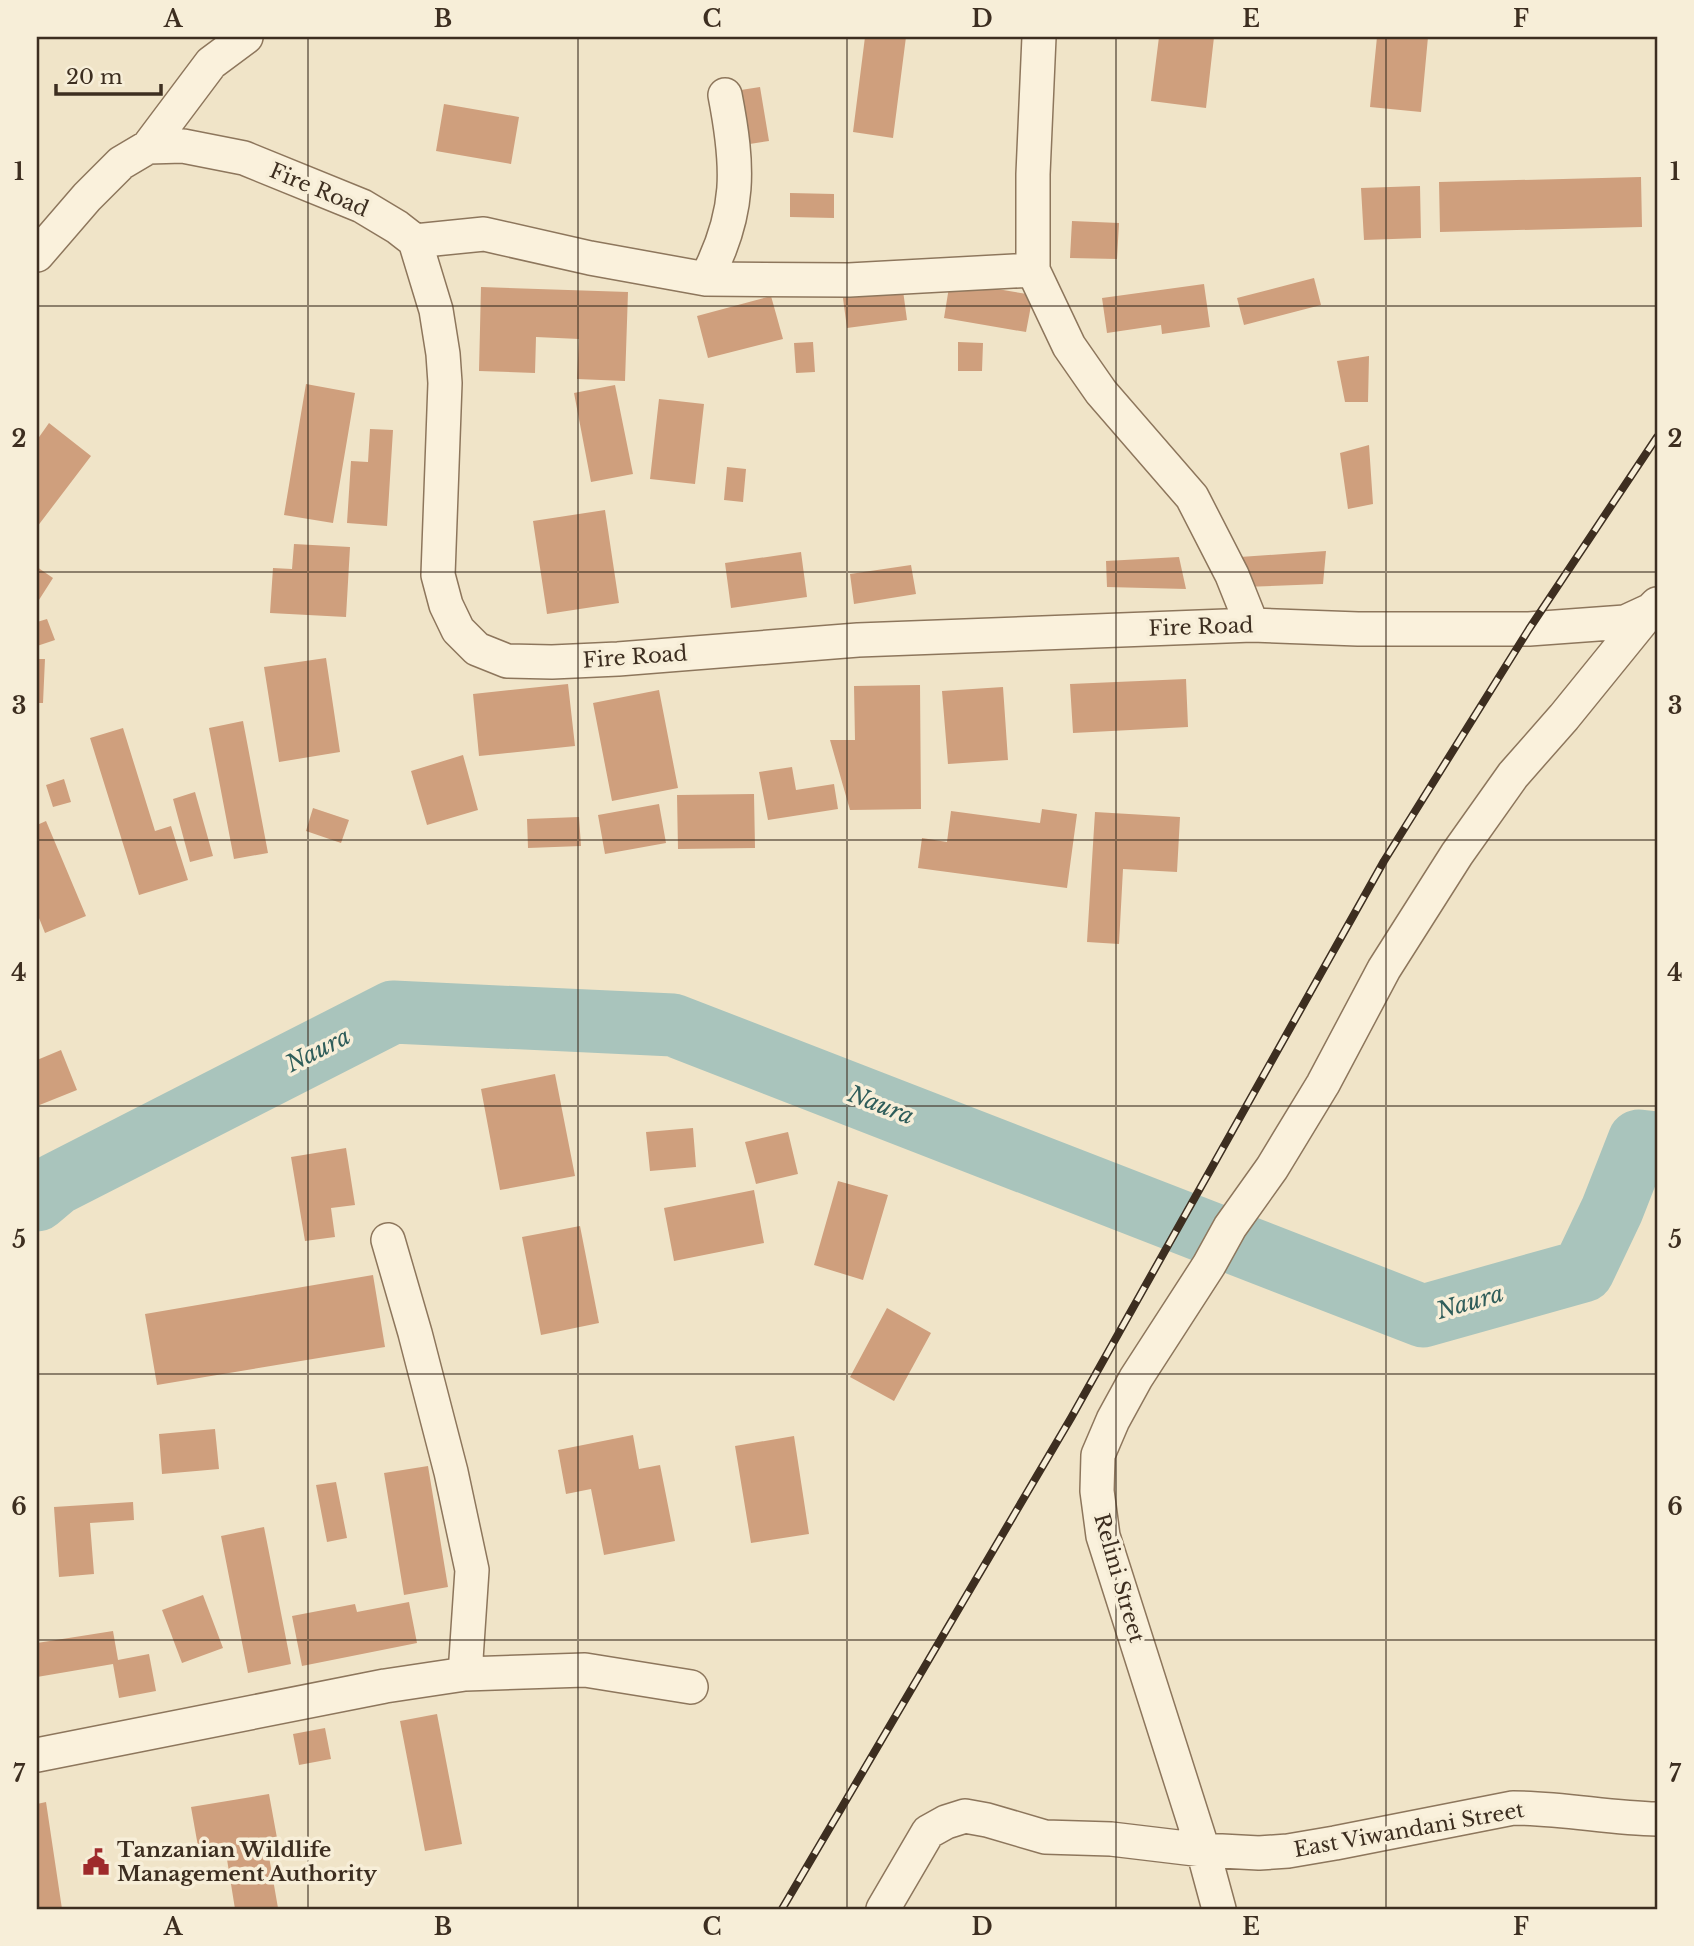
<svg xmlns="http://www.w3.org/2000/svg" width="1694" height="1946" font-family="'Libre Baskerville',serif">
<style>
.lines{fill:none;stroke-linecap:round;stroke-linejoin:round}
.river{stroke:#a9c4bc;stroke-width:63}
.building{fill:#cf9f7d}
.minor-casing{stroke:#8d765c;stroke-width:36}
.minor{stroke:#faf1dc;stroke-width:33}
.rail-casing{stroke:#3d2e20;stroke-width:8}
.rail{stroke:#f7eed8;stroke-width:5;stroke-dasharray:16;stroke-linecap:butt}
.grid{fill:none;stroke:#3d2e20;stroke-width:2;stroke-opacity:0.55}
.labels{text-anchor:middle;stroke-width:7;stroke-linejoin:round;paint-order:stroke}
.street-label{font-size:21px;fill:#3d2e20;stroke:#f7eed8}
.poi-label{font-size:21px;font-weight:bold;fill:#3d2e20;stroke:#f7eed8;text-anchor:start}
.water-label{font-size:23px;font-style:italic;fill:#2f5d5a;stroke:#f7eed8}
.neatline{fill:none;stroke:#3d2e20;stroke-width:2.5}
.grid-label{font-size:23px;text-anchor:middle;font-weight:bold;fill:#3d2e20}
</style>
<rect width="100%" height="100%" fill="#f0e4c8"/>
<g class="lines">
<!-- river -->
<path class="river" d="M37,1200L56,1184L393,1012L673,1025L1423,1316L1583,1271L1612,1210L1639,1141L1657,1143"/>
</g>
<!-- building -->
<path class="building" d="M865,37H906L893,138L853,132Z
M1159,37H1214L1206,108L1151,101Z
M1377,37H1428L1421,112L1370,107Z
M760,87L769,141L737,146L728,92Z
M444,104L519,117L511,164L436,151Z
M1641,177L1642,227L1440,232L1439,182Z
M1420,186L1421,238L1364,240L1361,188Z
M790,193L834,194V218L790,217Z
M1072,221L1119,223L1117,259L1070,258Z
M1314,278L1321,305L1244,325L1237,298Z
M950,281L1033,295L1026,332L944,318Z
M902,283L907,320L847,328L842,291Z
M1204,284L1210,327L1162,334L1161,325L1107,333L1102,298Z
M481,287L628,292L625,381L577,379L579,339L536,337L535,373L479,371Z
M771,296L783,339L708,358L697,316Z
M813,342L815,372L796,373L794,343Z
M958,342L983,343L982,371H958Z
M1369,356L1368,402H1345L1337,361Z
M306,384L355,393L333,523L284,515Z
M615,385L633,474L591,482L574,393Z
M659,399L704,404L695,484L650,479Z
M49,423L91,456L37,527V440Z
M370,429L393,430L387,526L347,523L351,461L368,462Z
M1369,445L1373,504L1348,509L1340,453Z
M727,467L746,469L743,502L724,500Z
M605,510L619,603L547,614L533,521Z
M294,544L350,547L346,617L270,613L273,568L292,569Z
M1326,551L1323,584L1244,587L1240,557Z
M801,552L807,597L731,608L725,563Z
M1179,557L1186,589L1107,587L1106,561Z
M911,565L916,594L854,604L850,574Z
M37,567L53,578L37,603Z
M47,619L55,640L37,646V622Z
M326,658L340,752L279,762L264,667Z
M37,659H45L43,703H37Z
M1186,679L1188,727L1073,733L1070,684Z
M568,684L575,746L479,756L473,694Z
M920,685L921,809L850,810L830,740H855L854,686Z
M1003,687L1008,760L948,764L942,691Z
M659,690L678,788L612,801L593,703Z
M243,721L268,853L234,859L209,728Z
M123,728L155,831L171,826L188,880L139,895L90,738Z
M463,755L478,810L427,825L411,771Z
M792,767L796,790L834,784L838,809L768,820L759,772Z
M64,779L71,802L53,807L46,785Z
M195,792L213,856L190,862L173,799Z
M754,794L755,848L678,849L677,795Z
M659,804L666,843L605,854L598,815Z
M313,808L349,820L341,843L306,831Z
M1042,809L1077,814L1067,888L918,868L922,838L947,842L951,811L1040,823Z
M1095,812L1180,817L1177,872L1123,869L1119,944L1087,942Z
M579,817L581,846L528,848L527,819Z
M46,821L86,916L45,933L37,913V825Z
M61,1050L77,1090L37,1106V1060Z
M555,1074L575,1176L500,1190L481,1089Z
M693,1128L696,1167L650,1171L646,1132Z
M788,1132L798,1174L756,1184L745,1142Z
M346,1148L355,1205L331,1208L335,1237L305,1241L291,1157Z
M838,1181L888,1195L863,1280L814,1265Z
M754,1190L764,1243L674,1261L664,1208Z
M580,1226L599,1323L541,1335L522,1237Z
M373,1275L385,1347L157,1385L145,1314Z
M887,1308L931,1333L894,1401L850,1377Z
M215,1429L219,1469L162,1474L159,1434Z
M633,1435L639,1469L660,1465L675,1541L604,1555L591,1489L566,1494L558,1450Z
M794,1436L809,1534L751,1543L735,1446Z
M428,1466L448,1587L404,1595L384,1473Z
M336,1482L347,1538L327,1542L316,1485Z
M133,1502L134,1520L90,1523L94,1574L59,1577L54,1507Z
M264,1527L291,1664L248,1673L221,1536Z
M203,1595L223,1648L182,1663L162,1610Z
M409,1602L417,1643L302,1666L292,1616L355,1604L357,1612Z
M113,1631L118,1660L149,1654L156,1691L119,1698L113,1664L37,1677V1643Z
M437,1714L462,1844L425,1851L400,1721Z
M325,1728L331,1759L299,1765L293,1734Z
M269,1794L279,1849L268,1851L278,1908L235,1909L225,1847L199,1852L191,1807Z
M46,1802L62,1909H37V1804Z"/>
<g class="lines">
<defs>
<path id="minor" d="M1039,37L1033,174V270L1069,346L1101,392L1192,497L1232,575L1252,625
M148,147L211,63L246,37
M415,241L484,234L590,258L706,279L849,280L1033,270
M37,255L87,197L121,163L148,147L183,146L244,158L362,206L397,227L415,241L436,310L443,354L445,383L438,575L446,605L458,630L477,649L507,661L552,662L618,659L858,640L1252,625L1358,629H1529L1625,622L1651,610L1657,604
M706,279C741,212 739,167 725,95
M388,1240L415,1333L451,1472L472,1570L465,1674
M37,1755L385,1686L465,1674L585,1670L691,1687
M883,1909L928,1832L946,1822L965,1816L987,1820L1045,1837L1111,1839L1203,1850L1259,1853L1288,1851L1335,1843L1513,1808C1562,1808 1609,1818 1657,1819
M1219,1909L1203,1850L1103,1536L1097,1491L1098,1455L1113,1420L1136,1378L1209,1265L1230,1227L1272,1168L1323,1084L1384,969L1457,854L1513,775L1564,717L1650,611"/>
</defs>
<!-- minor casing -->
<use href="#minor" class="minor-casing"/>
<!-- minor -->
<use href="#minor" class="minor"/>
<defs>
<path id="rail" d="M782,1909L1071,1418L1384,861L1529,629L1657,437"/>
</defs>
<!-- rail casing -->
<use href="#rail" class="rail-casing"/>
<!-- rail -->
<use href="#rail" class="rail"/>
</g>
<!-- grid -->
<path class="grid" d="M308,37V1909M578,37V1909M847,37V1909M1116,37V1909M1386,37V1909M37,306H1657M37,572H1657M37,840H1657M37,1106H1657M37,1374H1657M37,1640H1657"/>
<!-- icons -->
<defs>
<symbol id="civic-bare" viewBox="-9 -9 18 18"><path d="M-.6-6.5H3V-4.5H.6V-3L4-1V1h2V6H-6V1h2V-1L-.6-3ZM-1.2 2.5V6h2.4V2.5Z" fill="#9e2a2b" stroke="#f7eed8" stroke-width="2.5" paint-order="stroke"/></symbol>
</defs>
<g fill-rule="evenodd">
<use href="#civic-bare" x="77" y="1843" width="38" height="38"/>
</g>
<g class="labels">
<!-- street labels -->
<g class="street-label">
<text transform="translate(319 190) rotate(23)" y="7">Fire Road</text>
<text transform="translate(1201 627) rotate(-2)" y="7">Fire Road</text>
<text transform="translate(635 657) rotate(-4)" y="7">Fire Road</text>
<text transform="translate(1119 1578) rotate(74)" y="7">Relini Street</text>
<text transform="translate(1409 1830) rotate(-10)" y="7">East Viwandani Street</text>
</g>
<!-- poi labels -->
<g class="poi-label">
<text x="117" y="1857">Tanzanian Wildlife<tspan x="117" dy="24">Management Authority</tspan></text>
</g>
<!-- water labels -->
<g class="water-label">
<text transform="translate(318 1050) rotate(-27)" y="8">Naura</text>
<text transform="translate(881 1105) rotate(21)" y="8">Naura</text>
<text transform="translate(1470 1302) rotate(-16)" y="8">Naura</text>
</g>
</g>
<!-- border -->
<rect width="1694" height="1946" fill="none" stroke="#f7eed8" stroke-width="77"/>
<!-- scale -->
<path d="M56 84v10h105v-10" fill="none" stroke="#3d2e20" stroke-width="3.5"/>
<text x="66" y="84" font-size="21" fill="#3d2e20" stroke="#f7eed8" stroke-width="5" paint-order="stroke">20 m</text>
<rect x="38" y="38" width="1618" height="1870" class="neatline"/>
<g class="grid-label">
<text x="173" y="27">A</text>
<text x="443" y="27">B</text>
<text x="712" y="27">C</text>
<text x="982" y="27">D</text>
<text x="1251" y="27">E</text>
<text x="1521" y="27">F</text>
<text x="19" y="180">1</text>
<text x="1675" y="180">1</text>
<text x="19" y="447">2</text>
<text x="1675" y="447">2</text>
<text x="19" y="714">3</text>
<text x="1675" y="714">3</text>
<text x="19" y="981">4</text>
<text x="1675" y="981">4</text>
<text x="19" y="1248">5</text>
<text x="1675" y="1248">5</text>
<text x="19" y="1515">6</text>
<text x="1675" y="1515">6</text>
<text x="19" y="1782">7</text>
<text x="1675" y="1782">7</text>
<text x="173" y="1935">A</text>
<text x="443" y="1935">B</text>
<text x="712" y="1935">C</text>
<text x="982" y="1935">D</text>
<text x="1251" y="1935">E</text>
<text x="1521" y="1935">F</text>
</g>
</svg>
